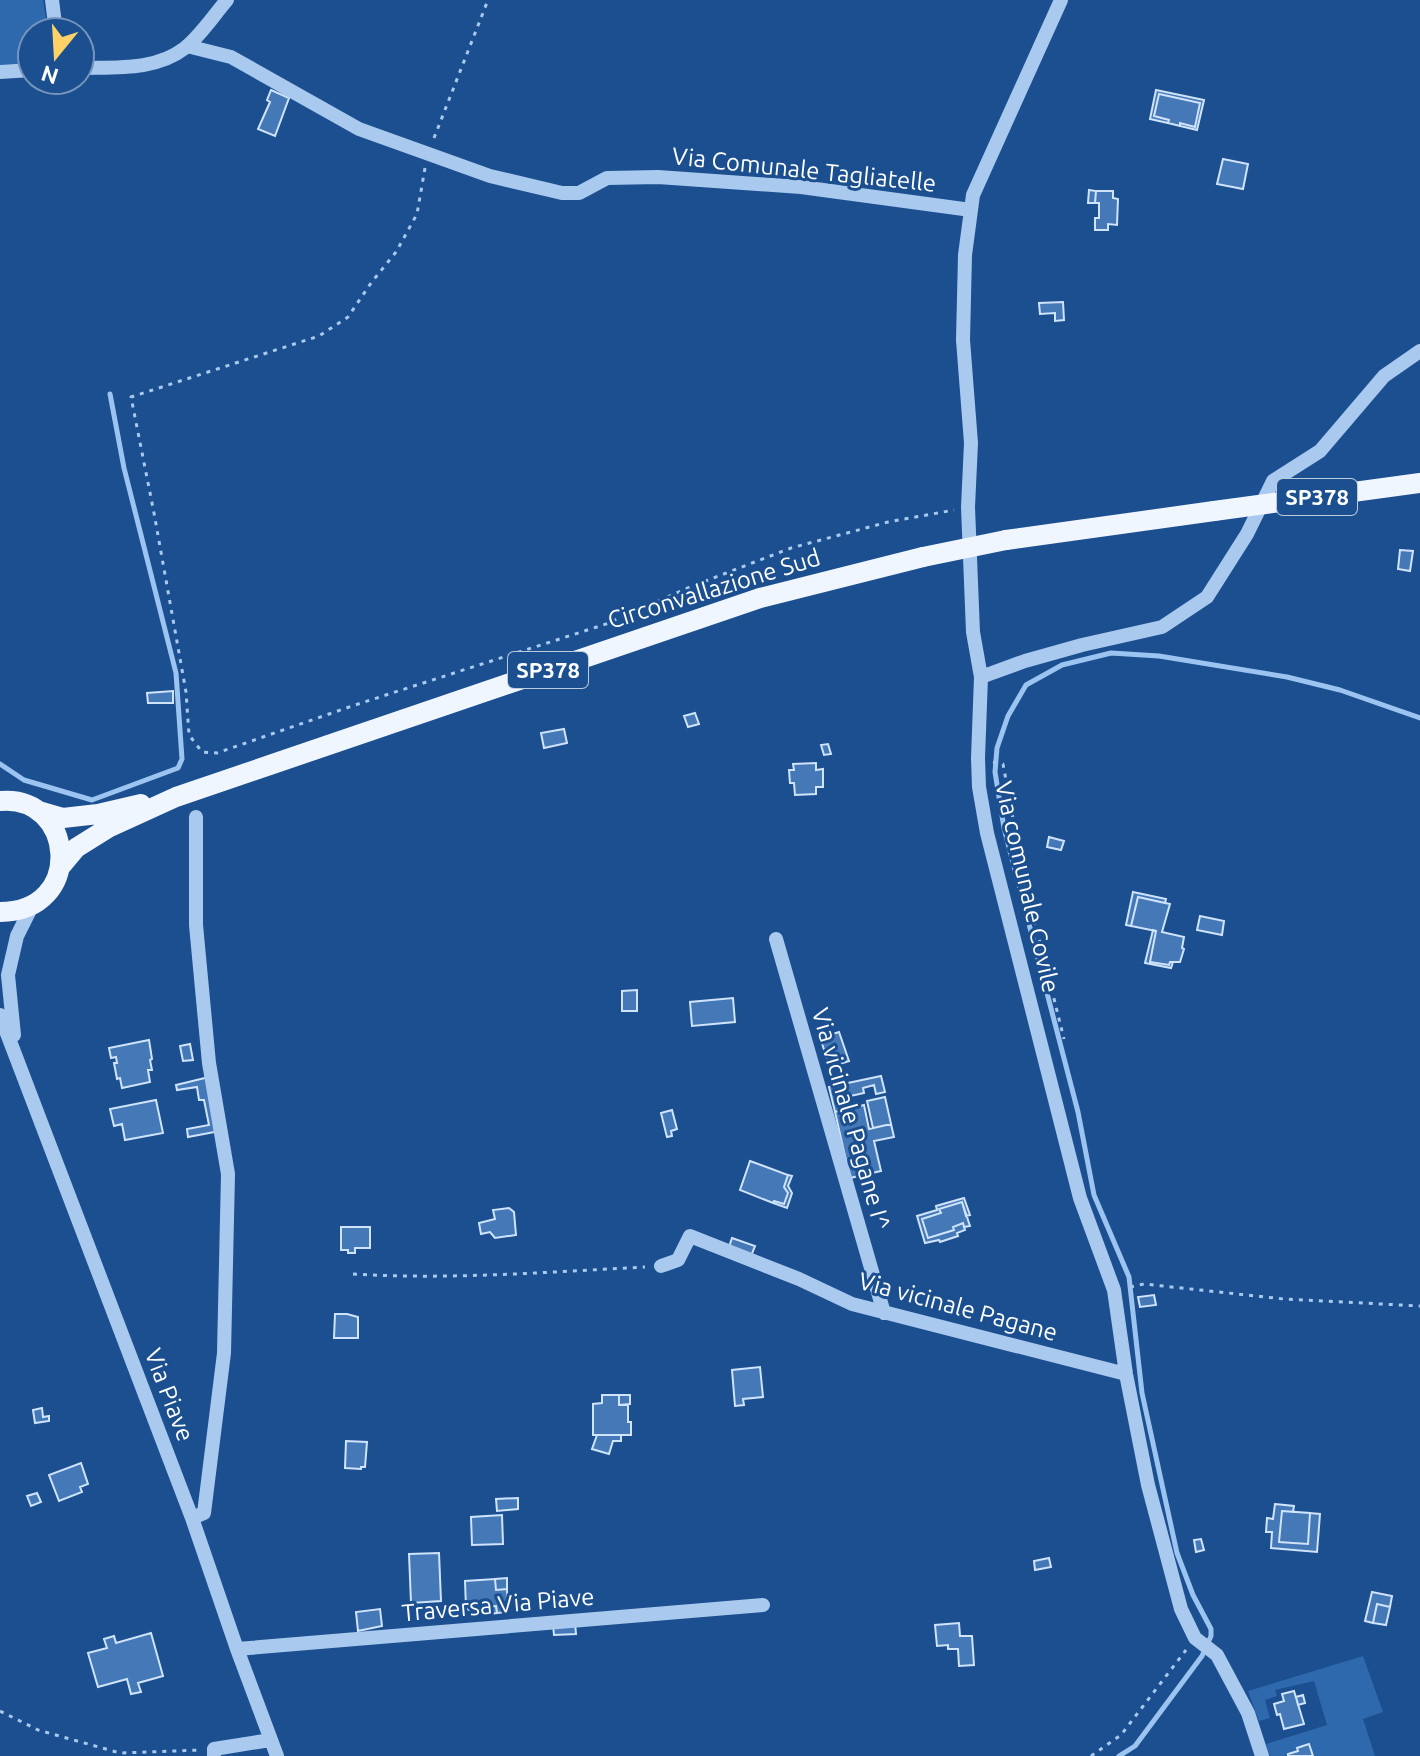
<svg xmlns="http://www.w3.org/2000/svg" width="1420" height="1756" font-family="Ubuntu,sans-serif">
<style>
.green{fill:#2e69ad}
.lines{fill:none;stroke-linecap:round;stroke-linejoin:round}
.stream{stroke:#9cc4f0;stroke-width:5}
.building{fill:#4478b7;stroke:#cfe3fa;stroke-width:2}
.path{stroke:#a9c9ee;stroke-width:3;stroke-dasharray:4 6;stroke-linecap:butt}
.minor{stroke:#a9c9ee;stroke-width:14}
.major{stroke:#f0f6ff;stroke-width:20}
.major-bridge{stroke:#f0f6ff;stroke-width:20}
.labels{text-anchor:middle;stroke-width:6;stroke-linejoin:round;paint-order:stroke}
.shield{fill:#1b4f8f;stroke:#bbcadd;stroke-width:2}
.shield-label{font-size:22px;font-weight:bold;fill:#fff}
.street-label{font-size:24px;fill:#fff;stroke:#1b4f8f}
</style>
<rect width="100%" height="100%" fill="#1b4f8f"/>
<!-- green -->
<path class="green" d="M0,0H43L48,32H32V64L0,65Z
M1363,1656L1383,1712L1363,1719L1375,1756H1270L1266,1744L1327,1725L1314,1681L1275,1690L1277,1696L1265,1700L1270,1718L1259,1721L1248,1691Z"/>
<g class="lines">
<!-- stream -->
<path class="stream" d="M0,764L24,780L92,800L178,768L182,759L176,673L124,468L110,394
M1119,1756L1135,1746L1202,1656L1211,1636V1629L1193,1595L1177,1553L1142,1393L1129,1277L1094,1195L1078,1112L1004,828L995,772L997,748L1008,716L1026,685L1062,665L1111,653L1159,656L1287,677L1340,690L1420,718"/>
</g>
<!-- building -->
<path class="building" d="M271,90L289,98L275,136L258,129L270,102L267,100Z
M1156,90L1204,100L1197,130L1180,126V123L1195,127L1200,103L1159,94L1154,116L1169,120L1168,123L1150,119Z
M1159,94L1200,103L1195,127L1180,123V126L1168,123L1169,120L1154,116Z
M1223,159L1248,164L1243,189L1217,184Z
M1089,190L1096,191L1095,203H1088Z
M1096,191H1113V198L1118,199L1117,225L1108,224V230H1095V218H1099V203H1095Z
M1063,302L1064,320L1055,321V313L1040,314L1039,303Z
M1400,550L1413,551L1410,571L1398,569Z
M173,691V703H148L147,693Z
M695,713L699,724L688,727L684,716Z
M564,729L567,743L544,748L541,733Z
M828,744L831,754L824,755L821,745Z
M816,763V770L823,769V787H816V794L795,795L794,783H790L789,770H794L793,764Z
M1049,837L1064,841L1061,850L1047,847Z
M1133,892L1166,899L1165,903L1138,897L1131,926L1126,925Z
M1138,897L1170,904L1162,932L1184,937L1182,948L1184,949L1180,962H1170L1169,965L1150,962L1156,931L1131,926Z
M1200,916L1224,921L1222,935L1197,930Z
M1153,930L1156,931L1150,962L1169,965L1170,962H1173L1171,968L1145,963Z
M637,990V1011H622V991Z
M733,998L735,1022L692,1026L690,1002Z
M839,1032L849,1061L830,1067L820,1038Z
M149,1040L152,1059L150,1060L152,1070H148L150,1082L122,1088L120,1078L117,1079L114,1063H117L116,1057L111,1058L109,1048Z
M190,1044L193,1060L183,1061L180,1046Z
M881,1076L885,1092L876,1094L874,1085L863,1088L864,1093L846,1097L849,1108L835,1112L829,1087Z
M209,1077L220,1131L188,1137L187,1129L209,1125L204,1100H199L197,1087L177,1090L176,1085Z
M885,1097L891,1124L873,1128L867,1101Z
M156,1100L163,1133L125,1140L122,1124L114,1126L110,1109Z
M864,1105L869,1129L891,1124L894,1137L874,1141L881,1171L850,1178L835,1112Z
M672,1110L677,1129L671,1131L672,1136L667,1137L661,1113Z
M750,1161L788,1175L784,1187L788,1193L784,1204L774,1201L773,1203L740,1190Z
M788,1175L792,1176L788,1186L792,1193L787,1208L773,1203L774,1201L784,1204L788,1193L784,1187Z
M964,1198L970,1215L966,1216L962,1202L939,1209L941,1213L922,1219L928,1238L954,1230L953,1227L963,1223L965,1230L957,1233L958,1236L940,1242L939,1240L925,1243L917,1216L937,1210L936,1206Z
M962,1202L970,1226L964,1227L963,1223L953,1227L954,1230L928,1238L922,1219L941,1213L939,1209Z
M509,1208L514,1212L516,1235L495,1238L490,1232L481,1234L479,1223L495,1219L493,1210Z
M341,1227H370V1248H355V1253H348V1250H341Z
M732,1238L755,1246L751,1256L729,1247Z
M1154,1295L1156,1305L1140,1307L1138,1297Z
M335,1314H347L358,1317V1338H334Z
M760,1367L763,1397L743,1399L744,1405L735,1406L732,1370Z
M602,1395H619V1405H628V1422H631V1435H593V1404L602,1403Z
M619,1395H630V1404L619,1405Z
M42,1408L43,1417L49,1416V1421L35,1423L33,1410Z
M597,1435H621V1441H613L609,1454L592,1449Z
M346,1441L367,1442L365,1467H361V1469L345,1468Z
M81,1463L88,1484L80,1487L82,1492L59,1501L49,1475Z
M37,1493L41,1502L31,1506L27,1496Z
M518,1498V1509L497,1511L496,1499Z
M1275,1504L1294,1506L1293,1512L1282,1511L1279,1542L1308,1544L1310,1513L1320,1514L1317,1552L1271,1548L1272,1532H1266L1267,1518L1273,1519Z
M1282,1511L1310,1513L1308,1544L1279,1542Z
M502,1515L503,1544L472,1545L471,1517Z
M1201,1539L1204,1550L1196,1552L1194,1540Z
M439,1553L441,1601L411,1603L409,1554Z
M1049,1558L1051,1567L1035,1570L1034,1561Z
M507,1578V1589L496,1590L495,1579Z
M495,1579L496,1590L507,1589L508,1612L497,1613L496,1606L466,1608L465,1581Z
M1372,1592L1392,1596L1390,1607L1377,1604L1373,1623L1365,1621Z
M1377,1604L1390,1607L1386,1625L1373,1623Z
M496,1606L497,1613L488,1614H475L466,1608Z
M380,1609L382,1626L358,1631L356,1612Z
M575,1623L576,1634L554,1635L553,1625Z
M959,1623L960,1636H972L974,1665L959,1666L958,1649H948V1645L937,1646L935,1625Z
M151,1633L163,1676L138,1683L141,1692L131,1694L127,1679L98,1687L88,1653L107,1648L104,1639L114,1636L116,1643Z
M1294,1691L1304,1724L1284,1729L1280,1714L1277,1715L1274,1704L1284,1701L1282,1694Z
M1303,1695L1305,1703L1298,1705L1296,1697Z
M1309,1744L1313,1756H1288V1754L1298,1751L1297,1748Z"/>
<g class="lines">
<!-- path -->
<path class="path" d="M434,138L488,0
M425,168L417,214L396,252L371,283L348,317L319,336L131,397L154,513L186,692L189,735L202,752L217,753L355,705L606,624L690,587L791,548L888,522L954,510
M993,762L1003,764L1024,878L1064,1039
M353,1274C450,1280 548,1272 645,1267
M1130,1287L1144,1284L1284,1299L1420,1306
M0,1711L38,1730L120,1753L201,1750
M1091,1756L1121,1735L1186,1650"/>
<!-- minor -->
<path class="minor" d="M52,0L56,32
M1061,0L973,195L965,255L963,340L971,443L968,507L973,632L981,677L978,758L979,787L987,833L1080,1198L1114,1290L1126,1374L1148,1485L1181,1609L1195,1638L1217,1655L1248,1713L1262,1756
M187,46L231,57L359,129L490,176L562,193H579L607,178L658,177L801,187L971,210
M80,68C116,67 155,71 185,48C201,35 214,15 227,0
M0,72L32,70
M981,677L1025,661L1082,645L1162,627L1207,597L1247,534L1273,481L1320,451L1384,376L1420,351
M776,939L884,1313
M0,1015L192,1518L237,1649L277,1756
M14,1035L8,975L17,936L32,906
M661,1266L678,1260L690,1236L799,1279L852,1304L1126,1374
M192,1518L204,1513L224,1353L228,1174L209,1063L196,925V817
M237,1649L763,1605
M214,1756V1749L270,1740"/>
<!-- major -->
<path class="major" d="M1006,540L1214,511
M0,801C75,794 86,912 0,912
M39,811L63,818L98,814L141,804
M61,866L76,848L108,828L176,797L760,598L923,557"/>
<!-- major-bridge -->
<path class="major-bridge" d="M1214,511L1420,483
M923,557L1006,540"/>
</g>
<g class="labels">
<!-- shield labels -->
<g class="shield">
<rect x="1277" y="479" width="80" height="36" rx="6"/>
<rect x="508" y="652" width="80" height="36" rx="6"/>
</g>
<g class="shield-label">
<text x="1317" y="505">SP378</text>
<text x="548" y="678">SP378</text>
</g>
<!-- street labels -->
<g class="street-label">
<text transform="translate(804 170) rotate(6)" y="8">Via Comunale Tagliatelle</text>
<text transform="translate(714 589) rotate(-17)" y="8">Circonvallazione Sud</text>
<text transform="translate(1027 887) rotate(77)" y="8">Via comunale Covile</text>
<text transform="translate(851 1119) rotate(74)" y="8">Via vicinale Pagane I^</text>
<text transform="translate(958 1307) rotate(15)" y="8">Via vicinale Pagane</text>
<text transform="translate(169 1395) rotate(69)" y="8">Via Piave</text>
<text transform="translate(498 1605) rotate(-5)" y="8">Traversa Via Piave</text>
</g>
</g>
<!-- north arrow -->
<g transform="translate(56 56) rotate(198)"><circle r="38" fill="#1b4f8f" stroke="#7695bc" stroke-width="2"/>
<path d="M0-6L14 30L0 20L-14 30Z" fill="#ffd166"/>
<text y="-12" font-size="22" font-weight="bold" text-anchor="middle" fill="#ffffff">N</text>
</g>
</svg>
